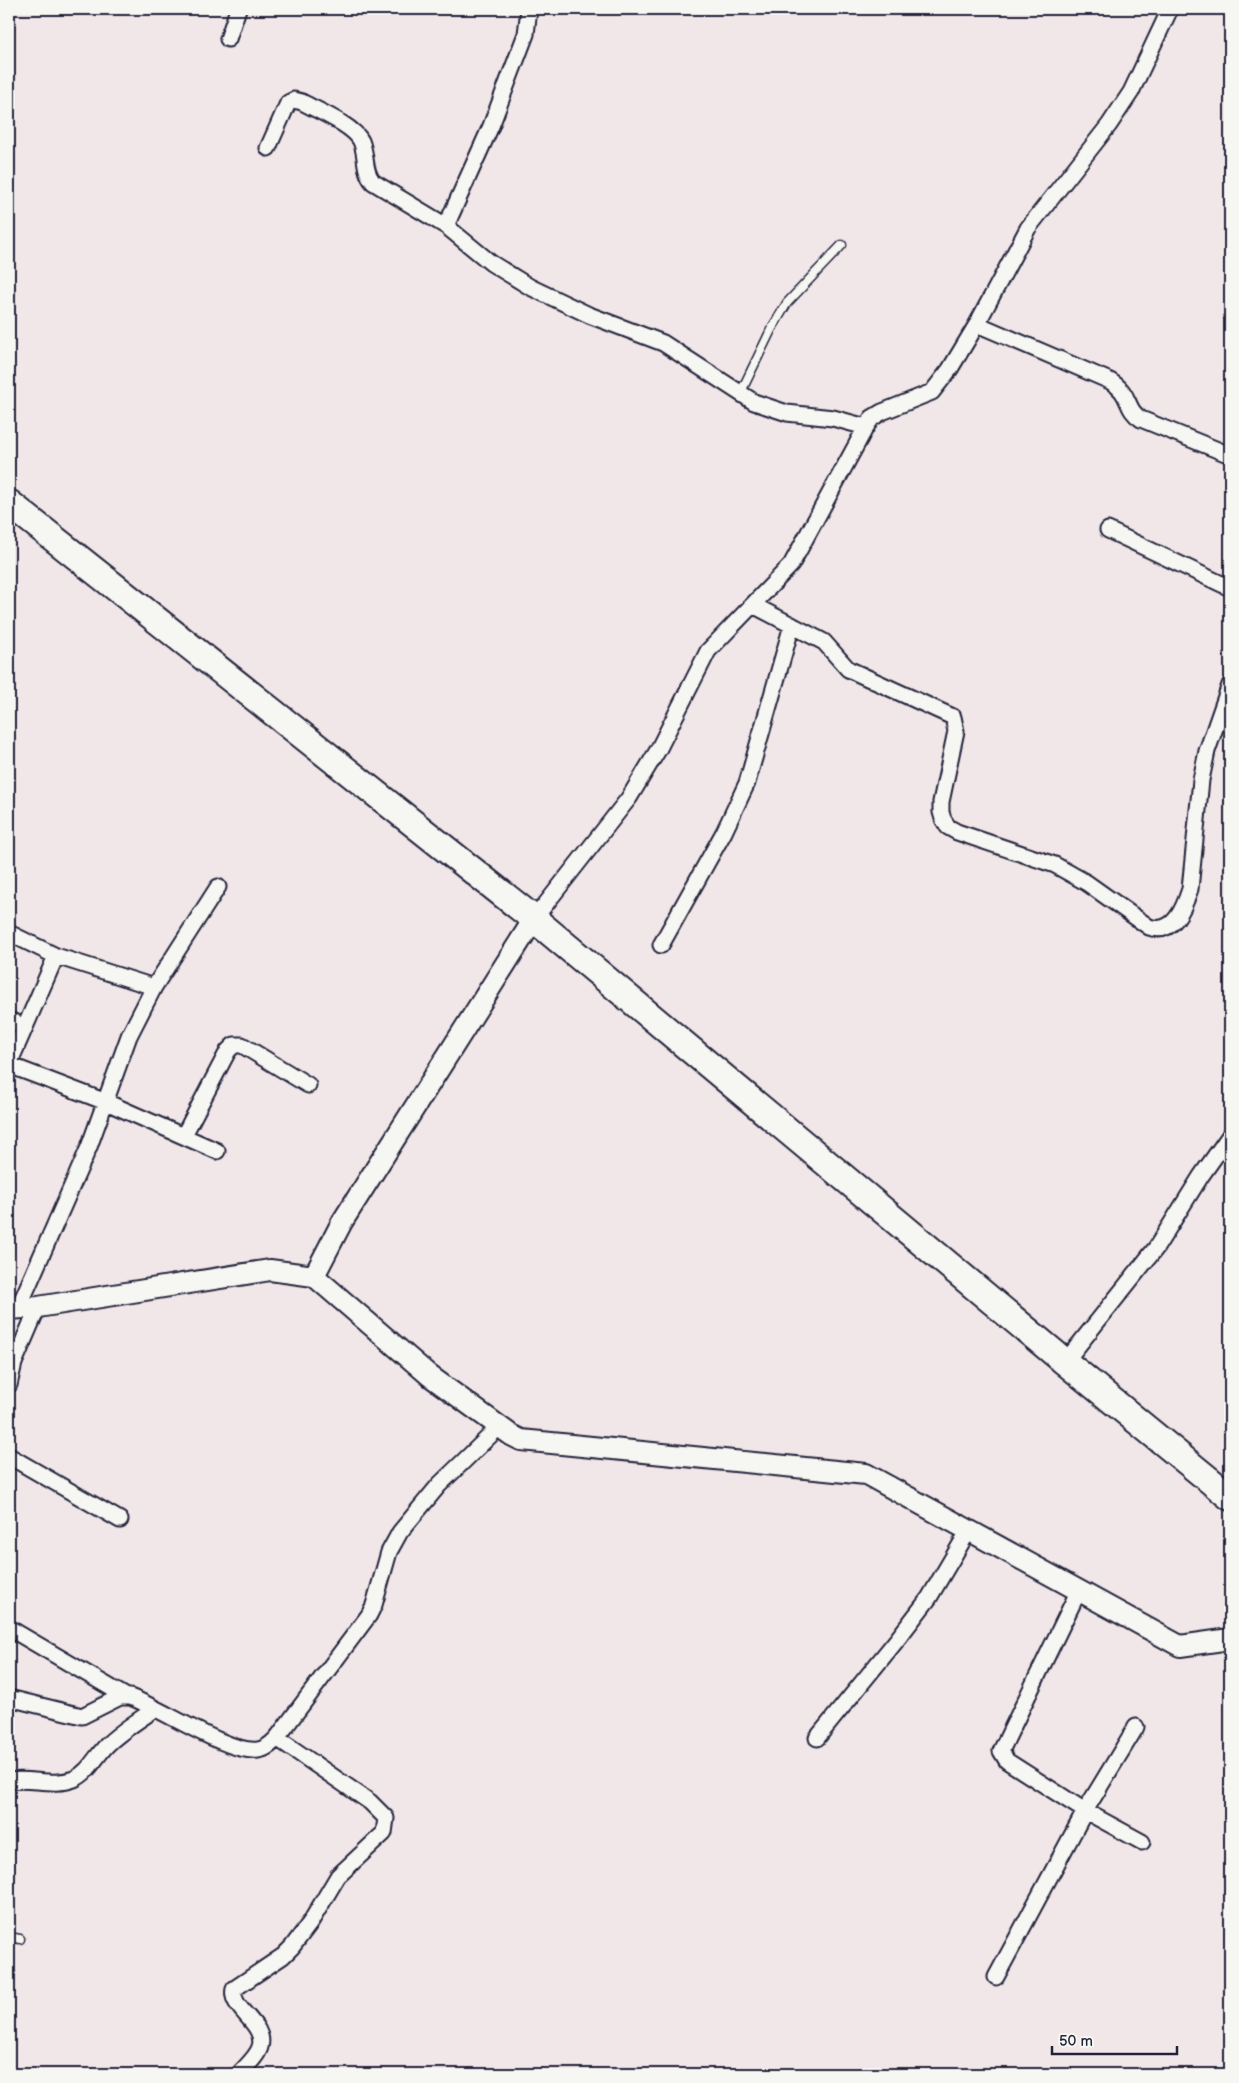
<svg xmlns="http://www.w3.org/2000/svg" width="1239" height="2083" font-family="'Balsamiq Sans',sans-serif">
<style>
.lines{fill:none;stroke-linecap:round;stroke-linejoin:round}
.lane-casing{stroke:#22223b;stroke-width:11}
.street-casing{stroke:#22223b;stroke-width:19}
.secondary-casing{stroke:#22223b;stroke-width:24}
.highway-casing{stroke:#22223b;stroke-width:30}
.lane{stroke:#f6f6f2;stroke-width:8}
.street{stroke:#f6f6f2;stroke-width:15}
.secondary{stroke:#f6f6f2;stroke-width:20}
.highway{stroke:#f6f6f2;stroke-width:26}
</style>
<rect width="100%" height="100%" fill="#f2e7e8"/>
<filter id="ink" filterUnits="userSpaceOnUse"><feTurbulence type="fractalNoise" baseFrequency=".02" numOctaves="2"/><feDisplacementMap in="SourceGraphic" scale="10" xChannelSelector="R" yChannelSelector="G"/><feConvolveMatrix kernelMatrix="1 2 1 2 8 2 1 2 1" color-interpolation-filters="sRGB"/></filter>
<g filter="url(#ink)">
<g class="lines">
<defs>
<path id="lane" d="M740,394L771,330L787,303L842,245
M9,1937L20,1939"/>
<path id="street" d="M228,39L238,9
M268,148L288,103L294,100L302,102C318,111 353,125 361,141C367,155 363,170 373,182L446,226L491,263L530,287L589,315L663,343L754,402L787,413L833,418L866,427
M446,226L491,126L526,34L529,9
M977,324L1110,381C1132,394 1124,408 1141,419L1230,455
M1108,530L1230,588
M753,605L824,642L848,669L953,717L956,731L941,802V812L943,819L948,827L957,832L1055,865L1087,883L1149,927C1173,936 1184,908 1190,889L1201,780L1207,751L1230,685
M534,919L629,798L658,750L708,651L791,565L866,427L872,418L882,412L932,392L950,369L977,324L1028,228L1109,125L1131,92L1170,9
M9,933L56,956L154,987
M661,945L724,832L747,783L792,625
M9,1020L25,1027
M9,1064L56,956
M9,1065L106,1102L217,1151
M184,1135L228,1051L234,1045H242L308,1085
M18,1309L89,1147L129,1036L154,987L218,887
M1065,1362L1156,1248L1201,1176L1230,1135
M9,1385L14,1363L38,1307
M9,1456L120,1520
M1079,1590L1001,1751L1007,1761L1085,1811L1142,1842
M9,1628L125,1696
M9,1698L82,1716L120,1697H130C161,1708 229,1754 258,1750C267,1749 272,1743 277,1738L369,1615L374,1605L389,1552L400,1532L439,1485L500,1426
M817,1738L896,1641L929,1598L969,1530
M9,1781C30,1777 53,1787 74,1779C89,1773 97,1754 109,1743C123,1730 139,1720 155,1709
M996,1977L1085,1811L1136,1727
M239,2074C246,2066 257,2057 260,2047C267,2024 229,2009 234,1989L283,1956L292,1947L310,1923L338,1876L384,1833L386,1818L370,1802L277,1738"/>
<path id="secondary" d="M314,1276L342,1222L534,919
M9,1309L38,1307L270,1270L314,1276L430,1376L511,1435L521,1440L866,1474L1180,1646L1230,1639"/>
<path id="highway" d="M9,503L534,919L1065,1362L1230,1497"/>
</defs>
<!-- lane casing -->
<use href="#lane" class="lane-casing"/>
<!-- street casing -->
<use href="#street" class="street-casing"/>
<!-- secondary casing -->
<use href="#secondary" class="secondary-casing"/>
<!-- highway casing -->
<use href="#highway" class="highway-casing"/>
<!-- lane -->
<use href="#lane" class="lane"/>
<!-- street -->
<use href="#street" class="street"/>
<!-- secondary -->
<use href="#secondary" class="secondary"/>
<!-- highway -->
<use href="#highway" class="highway"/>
</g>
</g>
<!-- margin -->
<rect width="1239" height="2083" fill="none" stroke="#f6f6f2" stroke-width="30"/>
<rect x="15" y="15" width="1209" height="2053" fill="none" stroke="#22223b" stroke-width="2" filter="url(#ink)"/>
<!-- scale -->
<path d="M1052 2046v8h125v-8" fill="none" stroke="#22223b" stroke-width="2.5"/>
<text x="1059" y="2046" font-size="15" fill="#22223b" stroke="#f6f6f2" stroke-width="4" paint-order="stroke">50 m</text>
</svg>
